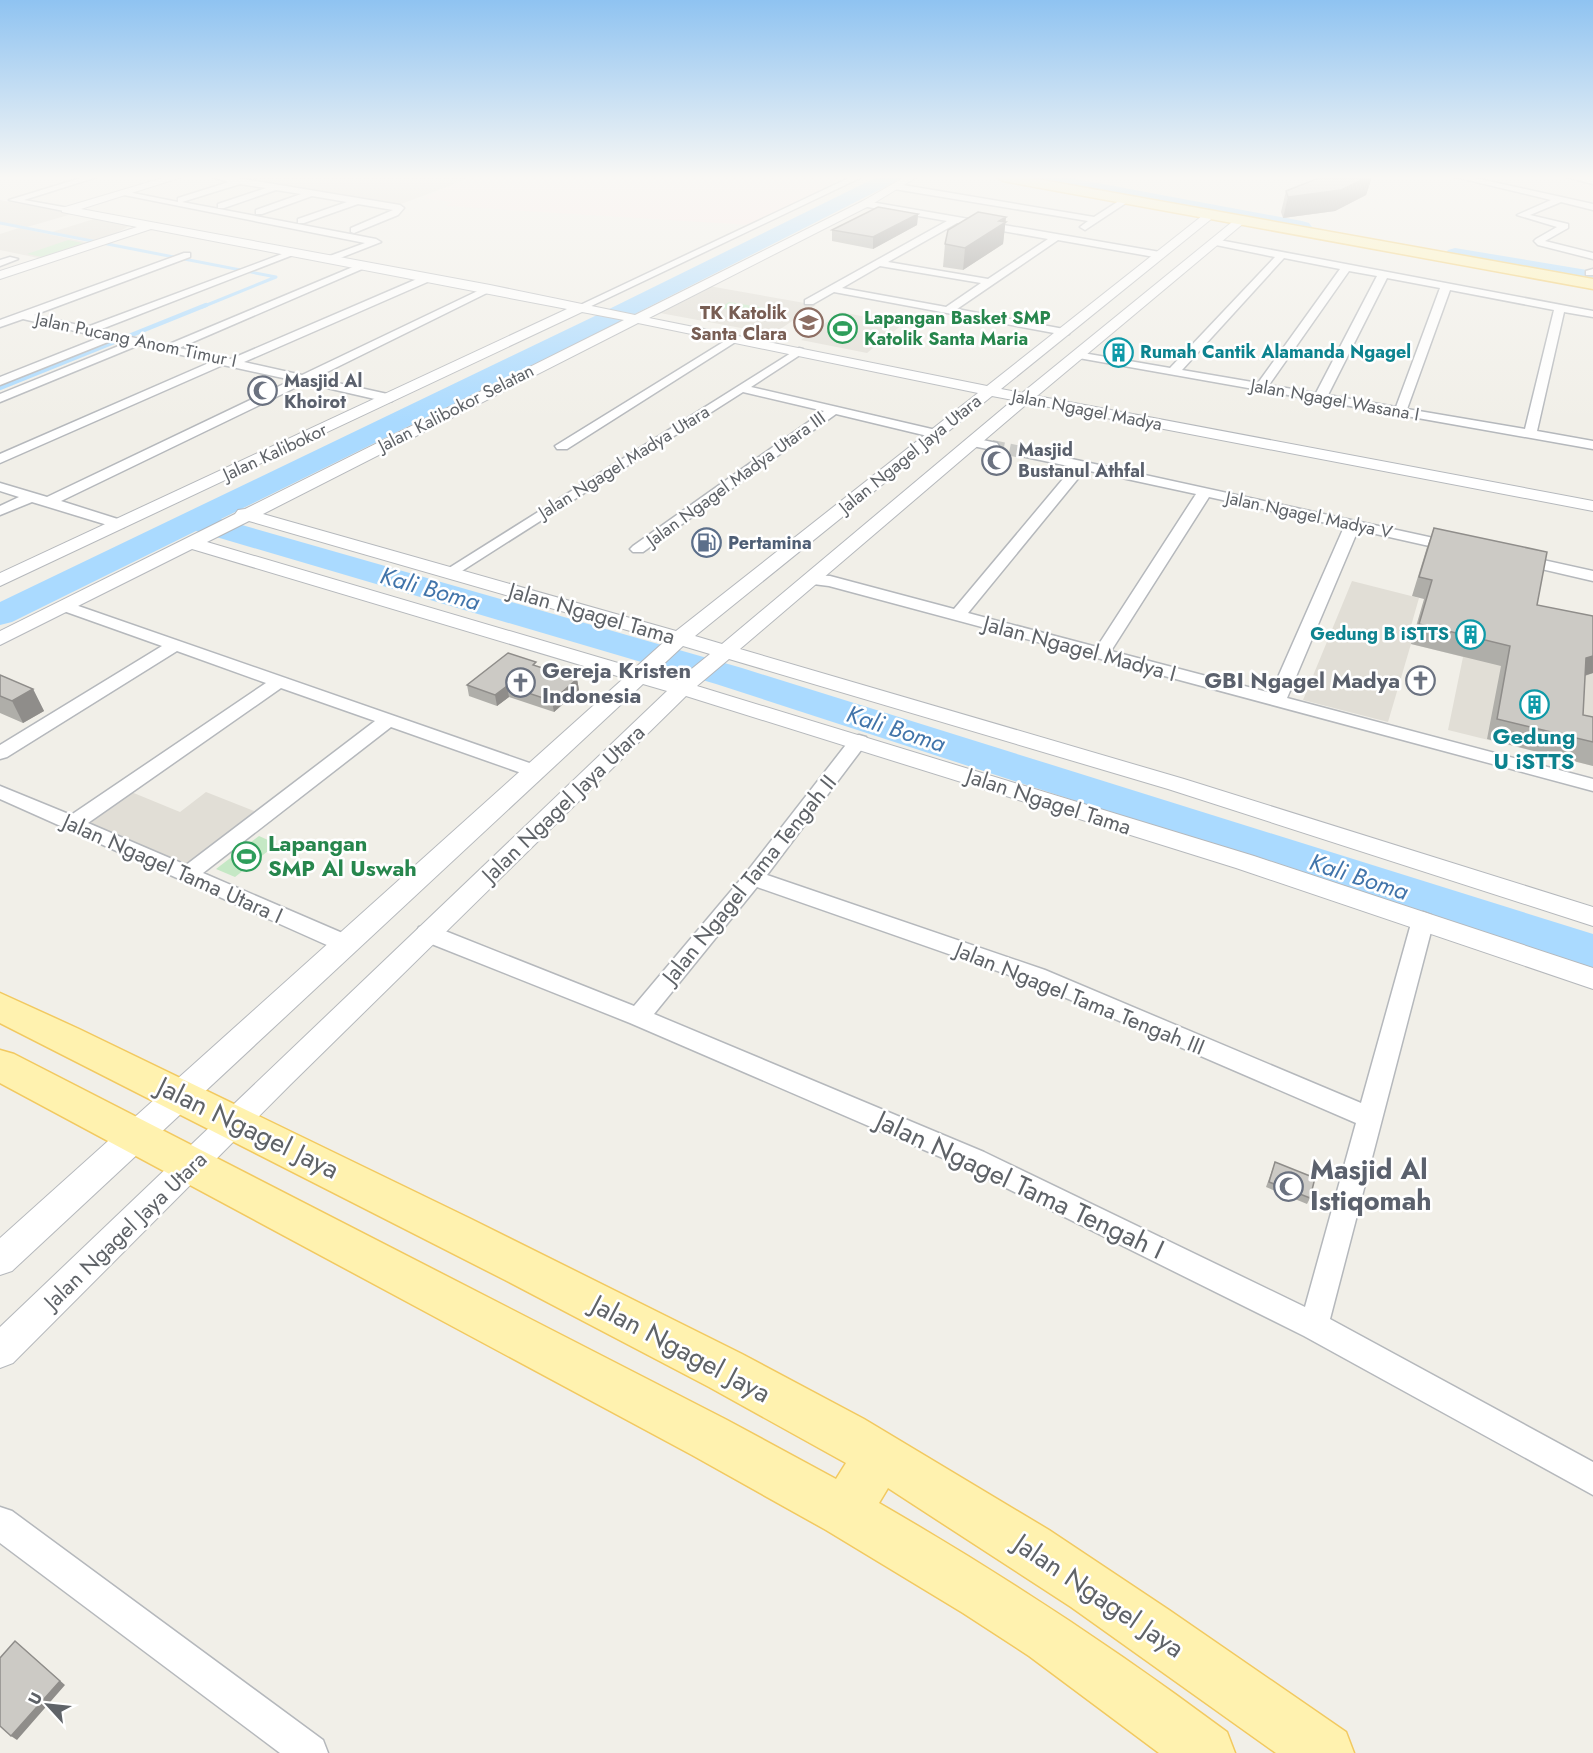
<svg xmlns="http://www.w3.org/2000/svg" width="1593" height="1753" font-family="Jost,sans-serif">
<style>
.education{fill:#e1ded6}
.medical{fill:#fce8e6}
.green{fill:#c5e8c5}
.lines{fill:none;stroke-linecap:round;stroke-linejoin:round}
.stream-far1{stroke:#aadaff;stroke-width:3}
.stream{stroke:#aadaff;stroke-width:4.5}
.river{fill:#aadaff;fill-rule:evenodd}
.minor-tunnel{stroke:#ccccc8;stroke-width:12;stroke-dasharray:12 6;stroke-linecap:butt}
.minor-casing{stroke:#b5b8bc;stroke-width:3}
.tertiary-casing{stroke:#b5b8bc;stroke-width:2}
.primary-casing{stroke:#f2c960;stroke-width:3}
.minor{fill:#fff;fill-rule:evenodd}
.tertiary{fill:#fff;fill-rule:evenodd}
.primary{fill:#fff2af;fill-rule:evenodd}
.wall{fill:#afaea9}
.shaded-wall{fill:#8f8d8a}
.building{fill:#cccac5;stroke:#8f8d8a;stroke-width:1.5}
.labels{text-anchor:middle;stroke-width:5;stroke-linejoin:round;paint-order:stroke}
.far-education-label{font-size:18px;font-weight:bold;fill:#785e54;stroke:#fff;text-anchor:end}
.far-leisure-label{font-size:18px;font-weight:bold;fill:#27864d;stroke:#fff;text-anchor:start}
.far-street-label{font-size:18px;fill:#5f6368;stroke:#fff}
.far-culture-label{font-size:18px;font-weight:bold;fill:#0d838f;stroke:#fff;text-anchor:start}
.far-worship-label{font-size:18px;font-weight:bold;fill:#5b616d;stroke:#fff;text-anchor:start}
.far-service-label{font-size:18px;font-weight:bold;fill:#4e5e75;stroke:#fff;text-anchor:start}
.street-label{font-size:22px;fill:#5f6368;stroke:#fff}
.worship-label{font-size:22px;font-weight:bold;fill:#5b616d;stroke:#fff;text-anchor:start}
.culture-label{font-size:22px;font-weight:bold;fill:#0d838f;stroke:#fff}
.leisure-label{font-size:22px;font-weight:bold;fill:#27864d;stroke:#fff;text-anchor:start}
.water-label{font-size:24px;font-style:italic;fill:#4174aa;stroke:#fff}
.near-street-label{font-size:27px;fill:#5f6368;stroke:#fff}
.near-worship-label{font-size:27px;font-weight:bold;fill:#5b616d;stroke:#fff;text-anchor:start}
</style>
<rect width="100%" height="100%" fill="#f1efe8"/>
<!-- education -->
<path class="education" d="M239,177H467L460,182L401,204Z
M0,200L72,214L27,227L0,222Z
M94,219L129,226L115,234L94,241L52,232Z
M19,228L90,243L43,259L0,250V234Z
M709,286L816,305L773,334L660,313Z
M841,312L861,316L903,324L867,353L801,340Z
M1352,581L1419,598L1407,640L1411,642L1424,601L1593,639V766L1448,730L1463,657L1411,644L1388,722L1303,700Z
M124,789L180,812L206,792L262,814L191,869L77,821Z"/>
<!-- medical -->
<path class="medical" d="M469,177H848L749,225L446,206L452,202L423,198Z"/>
<!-- green -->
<path class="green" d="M68,240L83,243L42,257L27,254Z
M729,302L771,309L762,316L720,308Z
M259,836L277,844L235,877L216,869Z"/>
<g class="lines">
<!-- stream-far1 -->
<path class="stream-far1" d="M0,223L276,277L202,307"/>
<!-- stream -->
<path class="stream" d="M0,388L206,305"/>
<!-- river -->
<path class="river" d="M877,177H900L897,181L613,325L221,519L742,668L1593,934V969L716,684L196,531L12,622L0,625V602L597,315Z
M1027,177H1065L1302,221L1309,223L1312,227L1309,231L1302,233L1036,182L1030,181Z
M1455,248L1593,271V285L1448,258L1445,254L1448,250Z"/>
<!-- minor-tunnel -->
<path class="minor-tunnel" d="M992,446L1026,453"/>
<defs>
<path id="minor" d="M84,177H97L24,200L69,208V212L9,200Z
M212,177H231L400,205L404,208L398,215L354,233L351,232V228L393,210L358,204L304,223H298V219L347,202L312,196L262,214H256V210L301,194L276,190L224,208H218V204L266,188L240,184L182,202L376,239L381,242L330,262L327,261V257L365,243L119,194L123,191L178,202V198L229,182Z
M851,177H862L585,309H577L576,307Z
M1455,177H1470L1593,204V210L1561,202L1530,215L1568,224V228L1545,241L1593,253V259L1538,245L1534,241L1536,239L1557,227L1517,215L1551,200Z
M1566,177L1593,178V184Z
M897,184L1094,217L1125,197L1132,199L1085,230L1080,227L1088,221L894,189L893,187Z
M865,201L1160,252L1165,255L1160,258L1058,240L957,309L1069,330V334L1065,335L834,292L813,304H805V300L947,221L862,206V202ZM957,223L1048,239L988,279L888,262ZM880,266L981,283L946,307L842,288Z
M1214,239L1593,311V317L1564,312L1537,431L1593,441V449L1073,357L1071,355L1077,352L1170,368L1275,257L1211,244V240ZM1284,258L1340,269L1258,383L1182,370ZM1349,271L1377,276L1316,393L1269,385ZM1387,278L1440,288L1396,407L1328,395ZM1450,290L1554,310L1525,429L1407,409Z
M290,251L298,253L99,330L167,345L360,264L369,266L179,348L231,359L424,276H432V280L244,362L302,375L486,287L495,289L315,378L392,395L394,398L392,401L388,402L305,383L61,501L124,521L126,524L124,527H114L32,502L0,515V506L19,497L0,491V483L47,497L292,380L223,365L0,463V454L211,362L139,345L0,402V394L126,343L113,340L0,385V377L101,337L23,319L0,327V320L184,253H190V257L34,315L87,327Z
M10,257L18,259L0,266V260Z
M1593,269V275H1586V271Z
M733,336L737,337V341L567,449H557L555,446Z
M799,348L803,349V353L751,387L936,430L942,434L936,438L836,414L643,552H633L630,549L633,546L824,411L743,392L454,576H444L441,573Z
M973,438L997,443L999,446L992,450L968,445L966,442Z
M1026,449L1461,544L1464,547L1461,550L1456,552L1358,530L1287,698L1593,779V791L829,586L805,583L803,580L811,575L830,576L954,609L1073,467L1021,456L1019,453L1021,450ZM1085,470L1196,494L1097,647L968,613ZM1209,497L1344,527L1271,693L1111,651Z
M1516,554L1593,571V581L1511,562L1508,559Z
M64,601L541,767L544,771L541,775H527L391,727L203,873L354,938L357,944L354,950L346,952L338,950L0,799V786L71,815L266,683L177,651L7,757L0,759V745L162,646L58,609L56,606ZM281,688L375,721L186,865L88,823Z
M859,735L866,737L868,741L767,875L1045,970L1361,1103L1412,920L1415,915L1423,912L1431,915L1434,920L1330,1319L1593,1462V1495L1304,1336L966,1168L630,1023L419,939L416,933L419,927L427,925L435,927L634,1006L746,873L852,737ZM757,887L1029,982L1356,1123L1305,1307L984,1152L654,1014Z
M0,1507L12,1511L323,1740L328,1753H280L0,1543Z"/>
<path id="tertiary" d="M166,177H182L81,209L490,285L635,315L861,202L905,177H917L869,206L649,318L987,386L1207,212H1215V216L1001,389L1022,393L1237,218H1245V222L1037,396L1593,501V511L1028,403L740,649L1184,779L1593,907V926L1168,789L729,659L697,686L1254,856L1593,968V989L1236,868L686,696L290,1085L13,1363L0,1368V1327L667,691L643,684L12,1271L0,1275V1238L624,678L192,549L0,645V631L235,514L238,510L245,509L624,320L582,312L0,586V573L567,309L151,229L0,279V271L137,227L62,212V208ZM638,323L978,393L676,631L263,514ZM992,396L1013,400L722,644L695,636ZM249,521L665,641L635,668L207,542ZM683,646L710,654L678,680L654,673Z"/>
<path id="primary" d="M997,177H1025L1593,279V289L1003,181Z
M0,993L79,1029L471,1219L742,1354L864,1419L1049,1530L1169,1610L1346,1732L1354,1753H1276L1071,1607L888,1488L879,1503C1000,1573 1115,1648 1227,1732L1235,1753H1159L1029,1656L963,1613L826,1530L692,1455L0,1083V1050L14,1054L727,1420L836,1479L846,1463L709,1387L505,1280L0,1023Z"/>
</defs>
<!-- minor casing -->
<use href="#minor" class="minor-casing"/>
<!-- tertiary casing -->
<use href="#tertiary" class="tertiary-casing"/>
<!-- primary casing -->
<use href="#primary" class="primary-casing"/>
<!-- minor -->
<use href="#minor" class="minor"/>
<!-- tertiary -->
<use href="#tertiary" class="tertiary"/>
<!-- primary -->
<use href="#primary" class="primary"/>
</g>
<!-- wall -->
<path class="wall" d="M1321,177H1372L1366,195L1335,211L1283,218L1281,212L1286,191Z
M918,214L917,225L873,249L832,241V230Z
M1006,217L1003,244L963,270L943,267L945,244Z
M1434,528L1537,605L1593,616V673L1585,676L1583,715L1593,717V766L1487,739L1501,666L1411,644L1424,599L1412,596L1427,547Z
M536,666L577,679L579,690L554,712L509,697L497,706L469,696L467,685Z
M0,675L33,689L44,711L23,723L0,713Z
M1275,1162L1310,1198L1307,1204L1266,1187Z"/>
<!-- shaded-wall -->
<path class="shaded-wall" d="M1368,177H1372L1366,195L1335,211L1283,218L1288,197Z
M918,214L917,225L873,249V237Z
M1006,217L1003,244L963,270L965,248Z
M1593,656V673L1576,678L1586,658Z
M577,679L579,690L554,712L552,701Z
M507,686L509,697L497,706L495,695Z
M33,689L44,711L23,723L12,701Z
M15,1641L65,1685L17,1740L11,1736Z"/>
<!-- building -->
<path class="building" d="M1321,177H1368L1341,190L1288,197L1286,191Z
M878,207L918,214L873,237L832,230Z
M978,212L1006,217L999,221L1006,222L965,248L945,244L948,230Z
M1434,528L1547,552L1537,605L1593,616V656L1586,658L1583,715L1593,717V742L1497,719L1510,646L1419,624L1432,580L1419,577Z
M508,653L536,662L533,665L577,679L552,701L507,686L495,695L467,685Z
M0,675L33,689L12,701L0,696Z
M1275,1162L1315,1178L1310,1198L1269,1182Z
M15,1641L60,1681L11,1736L0,1726V1658Z"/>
<!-- sky -->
<linearGradient id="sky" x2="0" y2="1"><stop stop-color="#8fc3f1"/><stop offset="0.42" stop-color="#f9f8f5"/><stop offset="1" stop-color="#f9f8f5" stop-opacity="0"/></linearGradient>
<rect width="1593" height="422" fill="url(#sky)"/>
<!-- icons -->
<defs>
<symbol id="school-ring" viewBox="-11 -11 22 22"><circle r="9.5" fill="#fff" stroke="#8d6e63" stroke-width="1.5"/><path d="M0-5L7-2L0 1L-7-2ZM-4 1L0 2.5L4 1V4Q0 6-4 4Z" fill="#8d6e63"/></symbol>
<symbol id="stadium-ring" viewBox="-11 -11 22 22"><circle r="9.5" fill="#fff" stroke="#2e9e5b" stroke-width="1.5"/><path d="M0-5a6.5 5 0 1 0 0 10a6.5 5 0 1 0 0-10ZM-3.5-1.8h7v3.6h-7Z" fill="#2e9e5b"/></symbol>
<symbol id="building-ring" viewBox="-11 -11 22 22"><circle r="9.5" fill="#fff" stroke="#0f9aa8" stroke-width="1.5"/><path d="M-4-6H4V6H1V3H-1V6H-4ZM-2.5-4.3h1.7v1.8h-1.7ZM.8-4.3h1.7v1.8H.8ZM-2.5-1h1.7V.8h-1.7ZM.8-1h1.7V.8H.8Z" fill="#0f9aa8"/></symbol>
<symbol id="mosque-ring" viewBox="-11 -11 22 22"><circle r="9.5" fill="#fff" stroke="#6b7280" stroke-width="1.5"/><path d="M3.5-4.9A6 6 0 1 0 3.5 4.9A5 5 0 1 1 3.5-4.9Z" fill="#6b7280"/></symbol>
<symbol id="fuel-ring" viewBox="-11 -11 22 22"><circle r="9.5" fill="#fff" stroke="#5c6f8a" stroke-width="1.5"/><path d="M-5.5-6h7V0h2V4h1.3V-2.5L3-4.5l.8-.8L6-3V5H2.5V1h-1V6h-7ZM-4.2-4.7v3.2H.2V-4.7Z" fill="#5c6f8a"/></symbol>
<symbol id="church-ring" viewBox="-11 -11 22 22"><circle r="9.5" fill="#fff" stroke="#6b7280" stroke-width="1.5"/><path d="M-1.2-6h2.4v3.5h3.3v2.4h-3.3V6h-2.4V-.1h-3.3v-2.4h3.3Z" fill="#6b7280"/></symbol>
</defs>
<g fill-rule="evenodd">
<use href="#school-ring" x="792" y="306" width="33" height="33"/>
<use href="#stadium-ring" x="826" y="312" width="33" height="33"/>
<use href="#building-ring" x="1102" y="336" width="33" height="33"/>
<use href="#mosque-ring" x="246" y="374" width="33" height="33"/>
<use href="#mosque-ring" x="980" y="444" width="33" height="33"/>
<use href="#fuel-ring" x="690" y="526" width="33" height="33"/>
<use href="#building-ring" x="1454" y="618" width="33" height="33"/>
<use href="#church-ring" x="1404" y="664" width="33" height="33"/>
<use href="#church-ring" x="504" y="666" width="33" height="33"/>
<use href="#building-ring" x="1518" y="688" width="33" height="33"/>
<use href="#stadium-ring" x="230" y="840" width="33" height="33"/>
<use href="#mosque-ring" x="1272" y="1170" width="33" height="33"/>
</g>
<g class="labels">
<!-- far-education labels -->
<g class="far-education-label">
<text x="787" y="319">TK Katolik<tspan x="787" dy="21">Santa Clara</tspan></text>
</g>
<!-- far-leisure labels -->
<g class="far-leisure-label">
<text x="864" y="324">Lapangan Basket SMP<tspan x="864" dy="21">Katolik Santa Maria</tspan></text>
</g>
<!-- far-street labels -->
<g class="far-street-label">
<text transform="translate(136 340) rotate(12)" y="6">Jalan Pucang Anom Timur I</text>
<text transform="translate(1335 400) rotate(10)" y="6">Jalan Ngagel Wasana I</text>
<text transform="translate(456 408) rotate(-27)" y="6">Jalan Kalibokor Selatan</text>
<text transform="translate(1087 410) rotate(11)" y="6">Jalan Ngagel Madya</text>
<text transform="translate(275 452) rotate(-25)" y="6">Jalan Kalibokor</text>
<text transform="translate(910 454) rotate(-39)" y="6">Jalan Ngagel Jaya Utara</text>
<text transform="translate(624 462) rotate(-32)" y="6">Jalan Ngagel Madya Utara</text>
<text transform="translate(736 479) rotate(-36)" y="6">Jalan Ngagel Madya Utara III</text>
<text transform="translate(1309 515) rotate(12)" y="6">Jalan Ngagel Madya V</text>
</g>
<!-- far-culture labels -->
<g class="far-culture-label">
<text x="1140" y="358">Rumah Cantik Alamanda Ngagel</text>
<text x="1449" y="640" text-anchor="end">Gedung B iSTTS</text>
</g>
<!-- far-worship labels -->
<g class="far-worship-label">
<text x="284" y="387">Masjid Al<tspan x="284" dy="21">Khoirot</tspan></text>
<text x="1018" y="456">Masjid<tspan x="1018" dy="21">Bustanul Athfal</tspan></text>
</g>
<!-- far-service labels -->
<g class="far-service-label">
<text x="728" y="549">Pertamina</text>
</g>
<!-- street labels -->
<g class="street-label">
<text transform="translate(592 613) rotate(16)" y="8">Jalan Ngagel Tama</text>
<text transform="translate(1080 648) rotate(15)" y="8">Jalan Ngagel Madya I</text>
<text transform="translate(1049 801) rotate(18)" y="8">Jalan Ngagel Tama</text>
<text transform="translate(563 803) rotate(-44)" y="8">Jalan Ngagel Jaya Utara</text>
<text transform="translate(173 868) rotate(24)" y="8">Jalan Ngagel Tama Utara I</text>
<text transform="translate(749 879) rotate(-51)" y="8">Jalan Ngagel Tama Tengah II</text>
<text transform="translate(1080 998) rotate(22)" y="8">Jalan Ngagel Tama Tengah III</text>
<text transform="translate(125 1230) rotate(-44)" y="8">Jalan Ngagel Jaya Utara</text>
</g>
<!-- worship labels -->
<g class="worship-label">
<text x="542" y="678">Gereja Kristen<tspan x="542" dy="25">Indonesia</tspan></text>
<text x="1400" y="688" text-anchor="end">GBI Ngagel Madya</text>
</g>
<!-- culture labels -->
<g class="culture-label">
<text x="1534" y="744">Gedung<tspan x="1534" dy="25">U iSTTS</tspan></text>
</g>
<!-- leisure labels -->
<g class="leisure-label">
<text x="268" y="851">Lapangan<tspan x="268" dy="25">SMP Al Uswah</tspan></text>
</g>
<!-- water labels -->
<g class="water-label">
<text transform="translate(430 589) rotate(16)" y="8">Kali Boma</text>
<text transform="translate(896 729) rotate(18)" y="8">Kali Boma</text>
<text transform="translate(1359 877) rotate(18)" y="8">Kali Boma</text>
</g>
<!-- near-street labels -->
<g class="near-street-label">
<text transform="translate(248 1128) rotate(26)" y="9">Jalan Ngagel Jaya</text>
<text transform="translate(1020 1185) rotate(25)" y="9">Jalan Ngagel Tama Tengah I</text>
<text transform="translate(681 1349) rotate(28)" y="9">Jalan Ngagel Jaya</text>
<text transform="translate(1099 1596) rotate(34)" y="9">Jalan Ngagel Jaya</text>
</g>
<!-- near-worship labels -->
<g class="near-worship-label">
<text x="1310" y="1179">Masjid Al<tspan x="1310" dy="31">Istiqomah</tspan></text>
</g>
</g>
<!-- north arrow -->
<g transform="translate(48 1705) rotate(297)" stroke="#ffffff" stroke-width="4.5" paint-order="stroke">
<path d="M0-4.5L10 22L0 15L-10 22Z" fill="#5f6368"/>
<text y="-9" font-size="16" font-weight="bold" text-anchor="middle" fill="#5f6368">U</text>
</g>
</svg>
